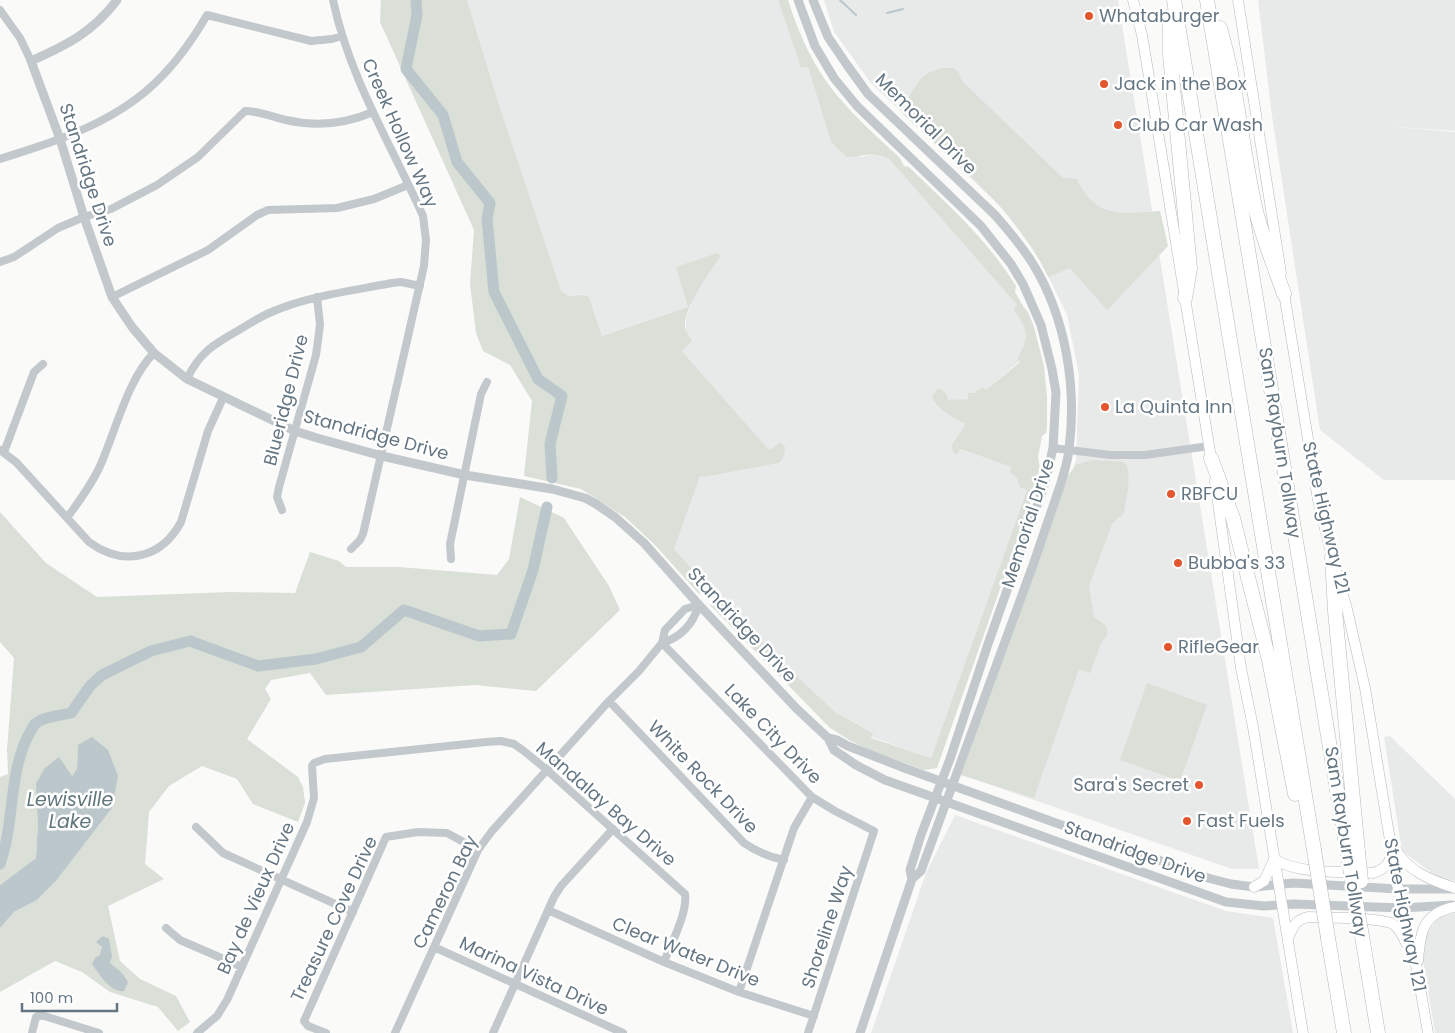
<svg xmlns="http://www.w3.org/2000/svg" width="1455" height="1033" font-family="Poppins,sans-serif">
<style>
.built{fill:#e8e9e9}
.green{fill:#dadfd7}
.water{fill:#bbc7cb}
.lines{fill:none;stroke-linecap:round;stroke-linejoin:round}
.stream{stroke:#bbc7cb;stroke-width:2}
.river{stroke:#bbc7cb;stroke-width:11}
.secondary-casing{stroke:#b3babf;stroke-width:11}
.motorway-casing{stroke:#b4b9bd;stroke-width:15}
.minor{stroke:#c3c8cc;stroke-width:8}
.tertiary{stroke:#c3c8cc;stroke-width:9}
.secondary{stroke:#fff;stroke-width:10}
.motorway{stroke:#fff;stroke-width:14}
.motorway-bridge-casing{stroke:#b4b9bd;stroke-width:15;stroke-linecap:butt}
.motorway-bridge{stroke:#fff;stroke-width:14}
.poi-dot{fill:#e4572e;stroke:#fff;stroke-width:2}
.labels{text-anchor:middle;stroke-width:5;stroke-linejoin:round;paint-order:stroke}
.poi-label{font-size:18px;fill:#657683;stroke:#fff;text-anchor:start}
.street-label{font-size:18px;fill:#657683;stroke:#fff}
.water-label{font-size:19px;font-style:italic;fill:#60757c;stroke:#fff}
</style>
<rect width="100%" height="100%" fill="#fafaf8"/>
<!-- built -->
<path class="built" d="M467,0H778L801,68L808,67L831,142L860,157L876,154L889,159L1017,305L1013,309L1024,324L1026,332L1025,346L1017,358L1020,361L986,390L983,387L969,399L934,402L966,424L960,436L959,449L1011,467L1021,486L1027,490L931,758L871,737L872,732L835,712L781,661L680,558L674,549L700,475L705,477L779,463L782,460L785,450H769L682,351L686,332V318L691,304L702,281L721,256L717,253L688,307L602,336L589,297L583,294L570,296L565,295L561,290L500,108Z
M824,0H1118L1259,869H1232L965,776L1076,460L1079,375L1067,315L1041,261L1004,210L871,83L834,32Z
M1258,0H1455V131L1385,126L1455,132V480H1384L1320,430L1272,116Z
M1390,736L1455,799V881L1440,879L1402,851L1384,737Z
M955,815L1226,911L1273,918L1293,1033H871L926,873Z
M1455,913V1033H1435L1423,960L1426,935L1435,922L1442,916Z"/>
<!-- green -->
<path class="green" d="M381,0H467L500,108L561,290C572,303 578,290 589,297L602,336L688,307L676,267L717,253L721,256C711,270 679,313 686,331C687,334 690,338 692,341L682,351L769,450L781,442L785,447C785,453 784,459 779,463L705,477L700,476L674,549L703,582L704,592L699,594L656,546L625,517L581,489L524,476L532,401L510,365L483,351L476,333L470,284L474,230L380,22Z
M778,0H788C798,32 813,66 835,93C854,116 877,137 900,158L904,166L909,167C948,205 987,239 1016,286L1015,292L1023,306L1028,312L1034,327L1044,366L1047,397V428L1046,433L1042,436L1038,457L1040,469L1032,491V498L937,768L924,770L869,750L849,740L829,727L710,605L713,600L718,597L781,661L835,712L873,733L871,738L931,758L1027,490L1020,487L1017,478L1010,472L1011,467L960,449L957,454L953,452L952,445C956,438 961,433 965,424C954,418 937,409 932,397C935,392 936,389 941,389L947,395L948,400L968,399V393H974L983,387L986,390L1020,362L1017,358C1031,337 1027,328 1013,309L1017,305L889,159C873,150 864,157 847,157L831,142L808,67L801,68Z
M942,68H954L958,72L962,81L1063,178L1077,179C1095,219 1122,214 1160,211L1168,246L1107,310L1070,268L1048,277C1017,210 955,163 903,114L904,104L920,80L928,73Z
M1092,460L1124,462C1134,471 1125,501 1124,513C1120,518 1115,519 1112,524L1089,586L1094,617L1105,625L1107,629V635L1101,643L1090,673L1079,669L1034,798L961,775L1066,478L1076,465Z
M520,497L564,518L609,586L620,610L536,691L475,685L326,695L310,673L271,680L265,689L271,699L247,739L298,777L303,787L305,803L298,822L253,804L237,779L202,766L169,786L149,812L145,864L164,879L108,906L120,961L140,979L176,996L190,1022L178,1031L158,1007L110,992L82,972L55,961L0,992V928L14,912L37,900L56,881L112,808L78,745L77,769L38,822L36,858L0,885V777L8,774L7,750L14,658L0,642V512L46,563L97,597L230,592L295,593L310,552L339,561L346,567H399L497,575L509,559Z
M1147,683L1207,705L1180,781L1120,760Z"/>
<!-- water -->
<path class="water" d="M92,737L108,750L118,776L112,808L56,881L37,900L14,912L0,928V885L36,858L38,822L36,783L45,768L59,757L72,776L77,769L78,745Z
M103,936L109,939L112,956L110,963L122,973L128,982L124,991C111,993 99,974 92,964L95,958L100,955L102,947L96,942Z"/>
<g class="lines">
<!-- stream -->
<path class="stream" d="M840,0L856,15
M887,13L903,9"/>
<!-- river -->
<path class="river" d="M416,0L417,15L406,69L443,115L457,162L490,203L487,219L494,292L538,379L562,396L550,444L552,478
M0,864C15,822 8,774 29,734C31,731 33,726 35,724C42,717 62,715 71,713L90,686L102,675L151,651L190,641L258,666L316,659L361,647L404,610L479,636L511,634L533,570L547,507"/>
<defs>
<path id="secondary" d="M1133,0L1142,35L1150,83L1212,464
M1238,0L1281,273
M1283,287L1318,500L1332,557L1347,609L1365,688L1398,889L1417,970L1428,1033
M1215,481L1241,668L1253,727L1303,1033
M1394,847C1407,871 1430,880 1455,888
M1274,859C1298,875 1344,871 1373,873C1385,869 1389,864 1392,853
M1254,887L1264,881L1274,860
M1288,938C1293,927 1295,920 1308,917C1326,918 1380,917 1393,924C1400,929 1403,936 1406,943
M1418,961C1420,932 1423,913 1455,907"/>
<path id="motorway" d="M1174,0L1314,850
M1207,0L1347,851
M1170,16V55L1190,268L1185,298
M1220,28C1237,86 1242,148 1255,207C1262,237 1274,265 1284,294
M1211,458L1233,518L1269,660L1295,794
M1332,557L1335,611L1358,852
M1362,936L1378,1033
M1328,938L1344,1033"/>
</defs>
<!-- secondary casing -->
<use href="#secondary" class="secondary-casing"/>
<!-- motorway casing -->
<use href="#motorway" class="motorway-casing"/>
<!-- minor -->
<path class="minor" d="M333,0C349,77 391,144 423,216L426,240L424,266L363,534L360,540L351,549
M0,10L20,38L31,61
M0,159C21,152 42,146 62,138C131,112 170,79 207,15L311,41L332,39L342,36
M0,262L14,257L58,228L84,217L111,209L157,185L198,157L245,111C259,111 273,117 286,120C316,127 345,124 373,112
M112,297L208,250L257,215L268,210L337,208L374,199L408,185
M187,379C199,353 214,344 239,330C249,324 258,318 269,313C307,296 351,291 392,283L401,282L420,286
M1053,448L1110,455H1145L1209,446
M0,450L16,462L89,542C123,567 161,559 181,522L208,431L223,398
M4,452L34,372L43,364
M282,510L277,497L279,487L316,355L320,325L317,297
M67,518C79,501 91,486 100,466C115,433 128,378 154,353
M451,559L450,544L481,394L487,382
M662,643L812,797L835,811L874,831L808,1033
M662,643C682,637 693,624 699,605
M609,701L744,843C757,852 769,857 784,860
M196,827L223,853L353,912
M548,910L664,962L739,992L814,1016
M166,928L180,940L242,967
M434,947L623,1033
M739,992L794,828L812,797
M32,1033L36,1017L41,1015L99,1033
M197,1033L217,1016L227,1000L307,822L314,798L312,766L314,763L325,759L486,742L501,741L514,744L524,751L547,770L685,894C688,912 671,944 664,962
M326,1033L308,1026L304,1021L386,837L418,832L447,833L478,850
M395,1033L478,850L492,831L609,701L639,671L662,643L665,630L685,609L699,605
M493,1033L554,897L561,886L613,829"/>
<!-- tertiary -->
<path class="tertiary" d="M117,0C93,32 67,45 31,61L60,139L84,217L112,297L132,327L154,353L187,379L295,431L317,438L382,456L465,475L552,489L585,498L596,504L615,517L644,543L699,605L797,709L828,738L834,750L856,765L885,780L1226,902L1264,906L1294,904L1402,908L1452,905
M798,0L815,46L834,78L857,106L981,226L1011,264L1023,284L1041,325L1052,369L1056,393L1053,448L1045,483L988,644L950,759L921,835L910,870L912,879
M813,0L828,37L847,65L868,94L995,215C1009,231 1022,246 1033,264C1066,318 1077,387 1069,449C1068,461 1064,472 1061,483L1033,565L921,871L912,879L860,1033
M828,738L837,740L848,746L907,769L1208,878L1231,884L1254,887L1293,883L1398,889H1452"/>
<!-- secondary -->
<use href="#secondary" class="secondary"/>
<!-- motorway -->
<use href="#motorway" class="motorway"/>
<defs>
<path id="motorway-bridge" d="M1314,850L1328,938
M1347,851L1362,936
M1358,852L1361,881"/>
</defs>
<!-- motorway-bridge casing -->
<use href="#motorway-bridge" class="motorway-bridge-casing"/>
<!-- motorway-bridge -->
<use href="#motorway-bridge" class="motorway-bridge"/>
</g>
<!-- markers -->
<g class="poi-dot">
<circle cx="1089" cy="16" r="5"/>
<circle cx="1104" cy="84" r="5"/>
<circle cx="1118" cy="125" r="5"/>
<circle cx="1105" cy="407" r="5"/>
<circle cx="1171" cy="494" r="5"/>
<circle cx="1178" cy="563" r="5"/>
<circle cx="1168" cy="647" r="5"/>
<circle cx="1199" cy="785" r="5"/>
<circle cx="1187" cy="821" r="5"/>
</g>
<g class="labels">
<!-- poi labels -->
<g class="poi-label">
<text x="1099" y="22">Whataburger</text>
<text x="1114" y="90">Jack in the Box</text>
<text x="1128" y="131">Club Car Wash</text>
<text x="1115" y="413">La Quinta Inn</text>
<text x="1181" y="500">RBFCU</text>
<text x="1188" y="569">Bubba's 33</text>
<text x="1178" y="653">RifleGear</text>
<text x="1189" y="791" text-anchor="end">Sara's Secret</text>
<text x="1197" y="827">Fast Fuels</text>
</g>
<!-- street labels -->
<g class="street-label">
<text transform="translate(926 124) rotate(45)" y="6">Memorial Drive</text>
<text transform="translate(400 133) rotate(66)" y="6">Creek Hollow Way</text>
<text transform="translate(88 175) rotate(72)" y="6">Standridge Drive</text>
<text transform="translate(286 400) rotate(-76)" y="6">Blueridge Drive</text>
<text transform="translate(376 435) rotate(15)" y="6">Standridge Drive</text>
<text transform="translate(1280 443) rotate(81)" y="6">Sam Rayburn Tollway</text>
<text transform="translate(1326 518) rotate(77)" y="6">State Highway 121</text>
<text transform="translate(1028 523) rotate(-72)" y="6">Memorial Drive</text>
<text transform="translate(742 625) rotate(47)" y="6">Standridge Drive</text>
<text transform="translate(773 734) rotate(46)" y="6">Lake City Drive</text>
<text transform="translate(703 777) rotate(46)" y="6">White Rock Drive</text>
<text transform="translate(606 804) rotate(41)" y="6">Mandalay Bay Drive</text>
<text transform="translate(1346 842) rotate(81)" y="6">Sam Rayburn Tollway</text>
<text transform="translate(1135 852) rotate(20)" y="6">Standridge Drive</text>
<text transform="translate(445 892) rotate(-64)" y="6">Cameron Bay</text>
<text transform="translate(256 898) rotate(-66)" y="6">Bay de Vieux Drive</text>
<text transform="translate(1405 915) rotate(79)" y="6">State Highway 121</text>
<text transform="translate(334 919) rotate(-65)" y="6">Treasure Cove Drive</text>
<text transform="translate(827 927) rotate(-72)" y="6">Shoreline Way</text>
<text transform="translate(686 952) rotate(22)" y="6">Clear Water Drive</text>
<text transform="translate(534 976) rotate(25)" y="6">Marina Vista Drive</text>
</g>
<!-- water labels -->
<g class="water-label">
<text x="70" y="806">Lewisville<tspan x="70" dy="22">Lake</tspan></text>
</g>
</g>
<!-- scale -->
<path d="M22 1003v8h95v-8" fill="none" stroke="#657683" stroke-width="2.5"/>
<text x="30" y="1003" font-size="15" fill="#657683" stroke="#ffffff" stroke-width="4" paint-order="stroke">100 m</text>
</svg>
